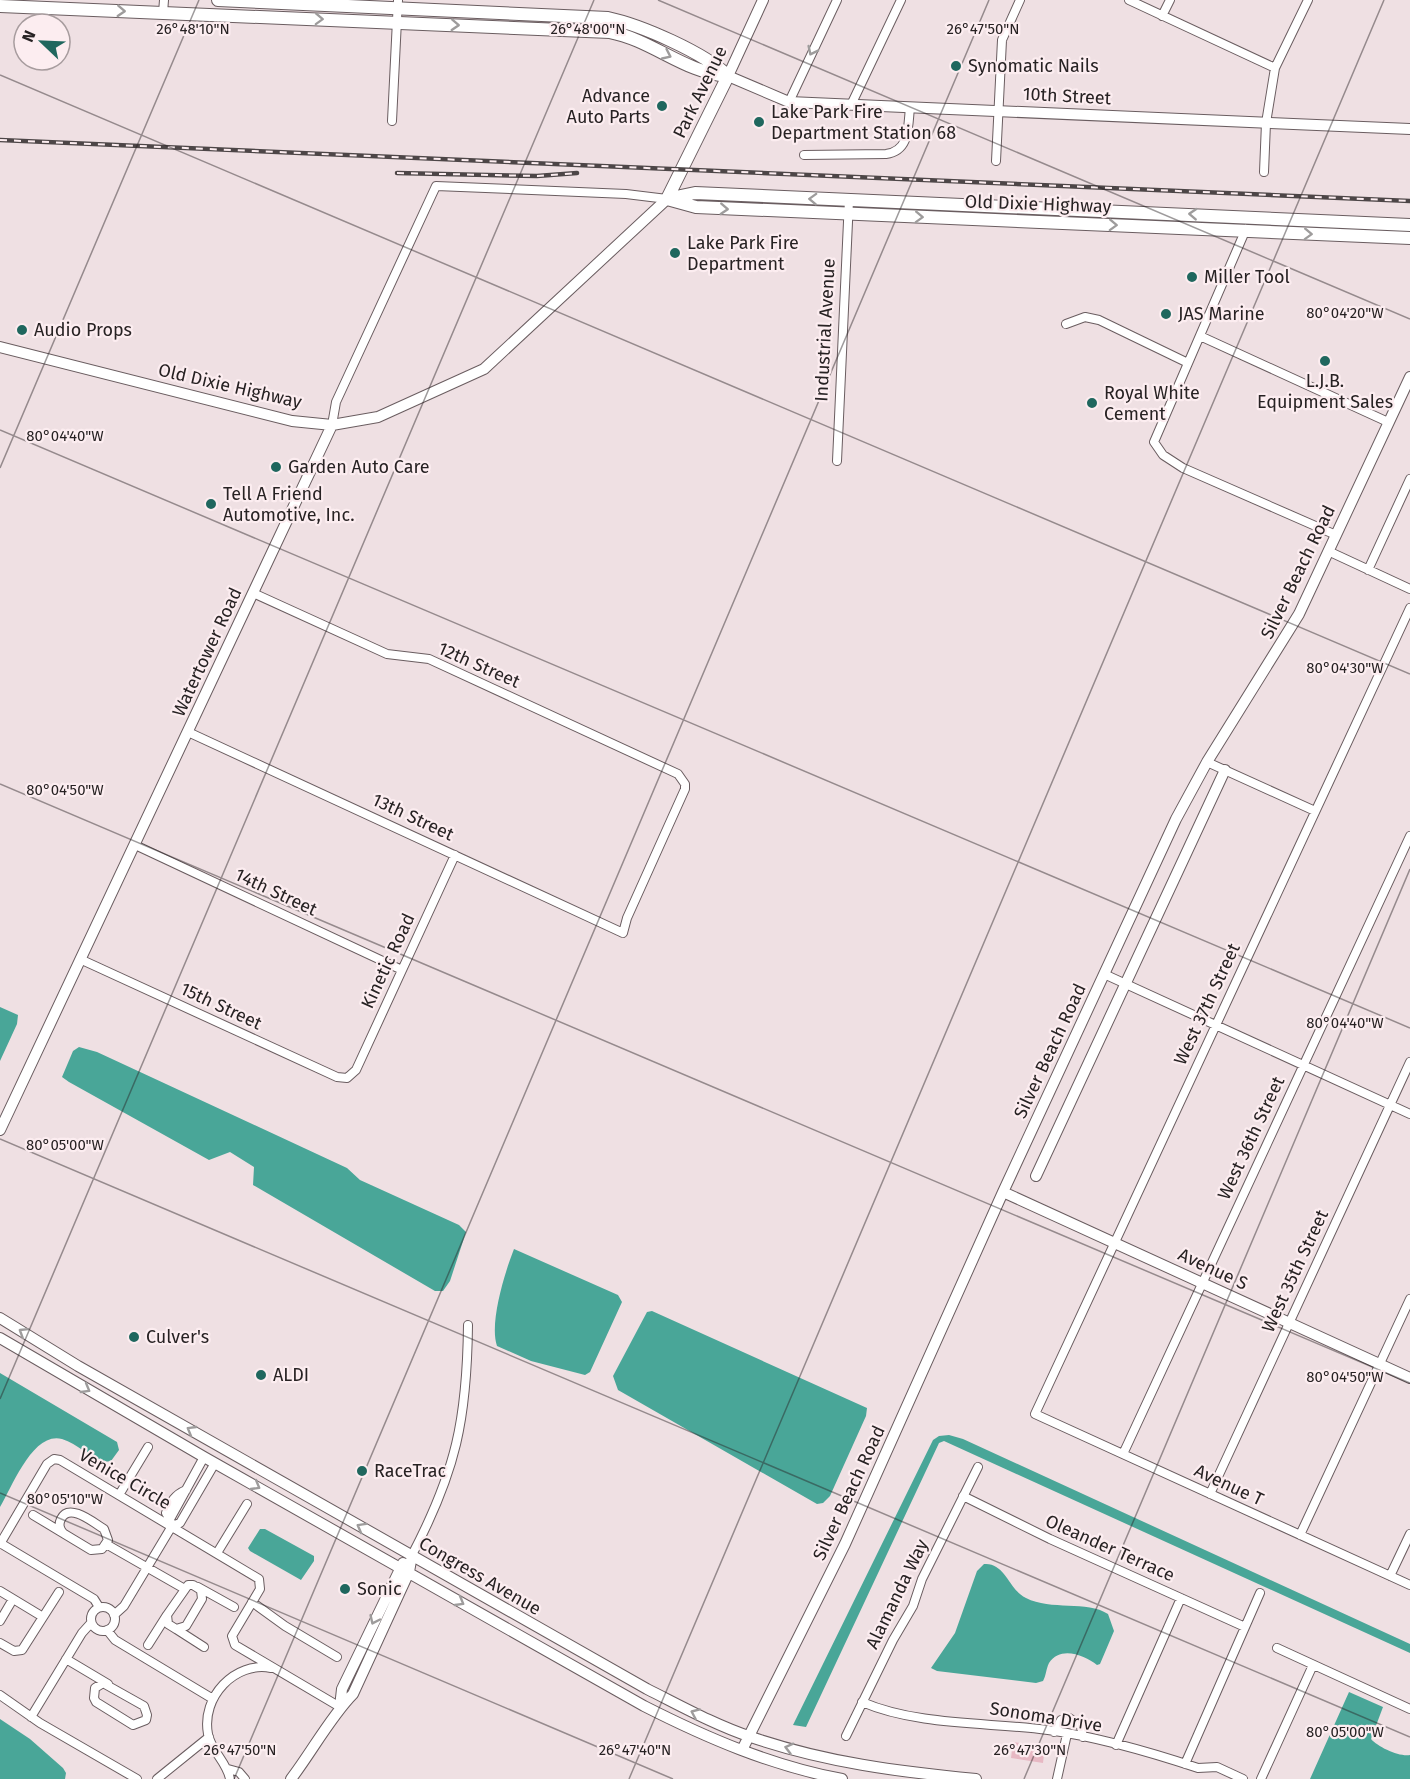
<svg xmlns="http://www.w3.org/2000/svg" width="1410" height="1779" font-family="'Fira Sans',sans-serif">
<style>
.green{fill:#e7b8c3}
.water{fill:#49a698}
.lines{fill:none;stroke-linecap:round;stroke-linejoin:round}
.minor-casing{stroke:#6a5d60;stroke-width:10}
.tertiary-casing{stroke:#6a5d60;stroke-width:12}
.secondary-casing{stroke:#6a5d60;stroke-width:14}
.minor{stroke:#fff;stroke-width:8}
.tertiary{stroke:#fff;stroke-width:10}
.secondary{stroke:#fff;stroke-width:12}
.rail-casing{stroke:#4d4647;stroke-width:4.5}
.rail{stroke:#fcedf0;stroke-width:2;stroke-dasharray:7;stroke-linecap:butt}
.oneway{stroke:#9e9c9c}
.ticks{fill:none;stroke:#272223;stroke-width:1.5;stroke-opacity:0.45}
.poi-dot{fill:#1f675e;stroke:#fcedf0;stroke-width:2}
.labels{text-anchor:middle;stroke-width:4.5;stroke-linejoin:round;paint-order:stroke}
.poi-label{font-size:18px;fill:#272223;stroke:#fcedf0;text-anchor:start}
.street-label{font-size:18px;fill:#272223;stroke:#fcedf0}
.ticks-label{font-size:15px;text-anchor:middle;fill:#272223;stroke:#fcedf0;stroke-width:4.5;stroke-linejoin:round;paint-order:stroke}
</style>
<rect width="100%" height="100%" fill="#efe0e3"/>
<!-- green -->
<path class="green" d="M1013,1742L1045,1746L1043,1763L1011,1758Z"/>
<!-- water -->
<path class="water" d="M0,1007L18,1015L17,1024L0,1061Z
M79,1047L97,1052L347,1168L360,1180L459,1225L466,1232L450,1281L443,1291H435L253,1185L254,1167L230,1152L209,1160L69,1082L62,1077L73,1051Z
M514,1249L618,1295L622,1302L590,1372L585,1375L531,1361L497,1346C489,1323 505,1272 514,1249Z
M652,1311L867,1408L866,1416L830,1496L823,1503L817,1504L618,1390L613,1376L647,1312Z
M0,1373L117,1442L119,1450L111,1461L104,1462C89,1457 78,1444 62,1439C33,1431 12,1487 0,1507Z
M949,1435L963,1439L1410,1644V1653L944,1441L939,1443L806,1727L793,1725L933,1440L939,1436Z
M260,1529H265L314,1556V1561L301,1580L250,1551L248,1548Z
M984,1564C1005,1562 1009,1590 1026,1598C1051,1611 1087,1600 1108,1614L1114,1631L1100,1664L1097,1665C1085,1656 1061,1645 1049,1663C1046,1669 1046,1676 1043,1681L1036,1683L937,1671L931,1668L955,1633L977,1571Z
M1349,1692L1383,1707L1371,1739C1378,1747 1399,1757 1410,1755V1779H1310Z
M0,1719L30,1739L63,1768L66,1773L65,1779H0Z"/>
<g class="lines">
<defs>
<path id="minor" d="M1129,0L1275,68
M163,13L164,0
M1162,16L1170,0
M789,102L837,0
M851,105L901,0
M392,121L398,0
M804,155L886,154C910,151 908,126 910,107
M996,161L1002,40L1020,0
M1264,172L1266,123L1275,68L1308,0
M1246,229L1154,442L1163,455L1183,468L1336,535
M1066,324L1085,317L1099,320L1188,363
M1200,336L1388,422
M332,425L336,402L436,186L626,194L667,199
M837,461L849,200
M1328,551L1410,589
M1368,570L1410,479
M1410,608L1035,1414L1410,1585
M188,732L623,933L627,918L685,789V784L678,774L429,659L387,654L253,593
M1207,762L1315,811
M135,845L402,970
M82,960L337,1077L347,1078L356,1070L455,855
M1104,974L1410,1114
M1123,1454L1410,836
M1210,1494L1410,1062
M119,1495L148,1447
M963,1496L1050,1539L1245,1627
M33,1515L91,1550L102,1549L108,1540L104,1529C94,1523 69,1502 61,1519C58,1525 60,1529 63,1533
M170,1519L166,1513C171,1502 174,1495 186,1490
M172,1526L170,1519L204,1457
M1300,1535L1410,1299
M0,1543L94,1599L99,1607
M0,1544L47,1464L54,1459L60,1460L259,1579L260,1589L232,1636L235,1645L340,1707
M106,1544L183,1588
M217,1553L247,1504
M412,1555C456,1471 467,1419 468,1325
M1390,1576L1410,1534
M188,1585H193L201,1590L202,1599L186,1626L176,1629L168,1624L167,1615Z
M198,1587L234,1607
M0,1591L43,1617
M252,1602L285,1626L337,1657
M91 1619a12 12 0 1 1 24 0a12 12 0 1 1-24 0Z
M114,1615L124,1606L172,1526L180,1523L215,1463
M0,1621L13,1599
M176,1629L204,1647
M107,1630L115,1640L213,1699
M0,1643L14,1651L22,1650L59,1592
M148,1645L167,1615
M1277,1648L1410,1709
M66,1659L108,1684
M103,1683L144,1706L147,1715L146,1720L133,1725L96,1702L94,1698L95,1688Z
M0,1695L40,1723L137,1779
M862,1702C918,1726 988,1722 1048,1730C1098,1737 1150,1752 1198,1768L1217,1767L1243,1779
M31,1717L82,1633L91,1623
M1054,1732L1061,1720L1069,1718L1081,1726L1083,1737
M846,1736L893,1640L913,1606L922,1579L978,1467
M1116,1745L1181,1598
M1185,1764L1260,1593
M228,1769L239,1772L245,1779
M157,1779L209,1737
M230,1779C227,1762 211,1751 208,1734C201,1697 235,1661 271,1668
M1057,1779L1067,1734
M1261,1779L1313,1665"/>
<path id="tertiary" d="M763,0L728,76L789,102L1410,129
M0,347L292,421L332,425L378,417L484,369L667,199
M0,1130L332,425
M1036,1176L1225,770
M1003,1192L1410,1378
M0,1318L78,1366L647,1689C681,1706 715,1725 751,1737C824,1762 899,1772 976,1779
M0,1338L204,1457L644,1706C707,1738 772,1766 842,1779
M340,1707L342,1689L403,1563
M742,1750L845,1544L1003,1192L1176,819L1207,762L1299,614L1410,377
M291,1779C311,1753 331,1716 353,1694L409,1572L412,1555"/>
<path id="secondary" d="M218,0L608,18C641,25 705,53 728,76
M0,6L610,32C652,40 685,73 728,76
M671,198L695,193L1410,225
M667,199L696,207L1410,238
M667,199L728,76"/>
</defs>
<!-- minor casing -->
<use href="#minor" class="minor-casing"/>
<!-- tertiary casing -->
<use href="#tertiary" class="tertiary-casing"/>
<!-- secondary casing -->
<use href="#secondary" class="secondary-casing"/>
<!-- minor -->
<use href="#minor" class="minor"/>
<!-- tertiary -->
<use href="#tertiary" class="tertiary"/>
<!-- secondary -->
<use href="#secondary" class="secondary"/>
<defs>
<path id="rail" d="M0,140L1410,201
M397,173L537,176L577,173"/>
</defs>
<!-- rail casing -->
<use href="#rail" class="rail-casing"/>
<!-- rail -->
<use href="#rail" class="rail"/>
</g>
<!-- one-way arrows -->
<defs><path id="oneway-chevron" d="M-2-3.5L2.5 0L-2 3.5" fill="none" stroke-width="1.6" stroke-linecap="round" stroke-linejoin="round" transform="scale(1.5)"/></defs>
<g class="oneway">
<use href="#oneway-chevron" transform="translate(121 11) rotate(3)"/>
<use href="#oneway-chevron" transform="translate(319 19) rotate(2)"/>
<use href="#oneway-chevron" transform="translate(455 25) rotate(3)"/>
<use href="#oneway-chevron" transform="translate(812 51) rotate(116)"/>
<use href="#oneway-chevron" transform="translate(667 55) rotate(25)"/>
<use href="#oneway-chevron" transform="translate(813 199) rotate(-178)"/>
<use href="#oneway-chevron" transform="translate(724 209) rotate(3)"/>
<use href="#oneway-chevron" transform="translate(1193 214) rotate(-177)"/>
<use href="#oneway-chevron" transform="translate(919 217) rotate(2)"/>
<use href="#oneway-chevron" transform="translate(1113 225) rotate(2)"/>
<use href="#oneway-chevron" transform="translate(1308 234) rotate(2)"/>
<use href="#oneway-chevron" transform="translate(23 1332) rotate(-148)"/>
<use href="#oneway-chevron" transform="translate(86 1389) rotate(30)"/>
<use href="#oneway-chevron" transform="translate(191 1430) rotate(-150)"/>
<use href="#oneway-chevron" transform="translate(256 1486) rotate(30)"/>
<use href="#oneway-chevron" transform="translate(361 1527) rotate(-151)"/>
<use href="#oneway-chevron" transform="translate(460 1602) rotate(30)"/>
<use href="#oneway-chevron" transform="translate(374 1620) rotate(115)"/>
<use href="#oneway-chevron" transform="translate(695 1713) rotate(-156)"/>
<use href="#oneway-chevron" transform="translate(789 1748) rotate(-165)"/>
</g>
<!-- ticks -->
<path class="ticks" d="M658,0L1410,319M0,75L1410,674M0,430L1410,1028M0,468L199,0M0,784L1410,1383M0,1139L1410,1737M0,1399L594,0M0,1493L673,1779M234,1779L989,0M629,1779L1384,0M1024,1779L1410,869"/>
<!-- markers -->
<g class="poi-dot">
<circle cx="956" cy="66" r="6"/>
<circle cx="662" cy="106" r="6"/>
<circle cx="759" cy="122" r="6"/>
<circle cx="675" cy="253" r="6"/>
<circle cx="1192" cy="277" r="6"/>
<circle cx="1166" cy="314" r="6"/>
<circle cx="22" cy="330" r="6"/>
<circle cx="1325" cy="361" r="6"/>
<circle cx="1092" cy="403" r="6"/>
<circle cx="276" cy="467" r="6"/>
<circle cx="211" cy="504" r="6"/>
<circle cx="134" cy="1337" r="6"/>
<circle cx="261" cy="1375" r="6"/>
<circle cx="362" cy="1471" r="6"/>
<circle cx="345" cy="1589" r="6"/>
</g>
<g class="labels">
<!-- poi labels -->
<g class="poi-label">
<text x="968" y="72">Synomatic Nails</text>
<text x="650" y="102" text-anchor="end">Advance<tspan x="650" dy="21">Auto Parts</tspan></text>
<text x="771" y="118">Lake Park Fire<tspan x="771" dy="21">Department Station 68</tspan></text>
<text x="687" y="249">Lake Park Fire<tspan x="687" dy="21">Department</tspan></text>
<text x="1204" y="283">Miller Tool</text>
<text x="1178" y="320">JAS Marine</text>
<text x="34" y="336">Audio Props</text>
<text x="1325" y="387" text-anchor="middle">L.J.B.<tspan x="1325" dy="21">Equipment Sales</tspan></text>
<text x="1104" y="399">Royal White<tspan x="1104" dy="21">Cement</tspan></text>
<text x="288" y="473">Garden Auto Care</text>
<text x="223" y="500">Tell A Friend<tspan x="223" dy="21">Automotive, Inc.</tspan></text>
<text x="146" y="1343">Culver's</text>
<text x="273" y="1381">ALDI</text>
<text x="374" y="1477">RaceTrac</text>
<text x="357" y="1595">Sonic</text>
</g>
<!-- street labels -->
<g class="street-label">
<text transform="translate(700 92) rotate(-64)" y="6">Park Avenue</text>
<text transform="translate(1067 96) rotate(3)" y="6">10th Street</text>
<text transform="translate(1038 204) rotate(2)" y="6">Old Dixie Highway</text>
<text transform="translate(825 330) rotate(-87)" y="6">Industrial Avenue</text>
<text transform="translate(230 386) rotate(13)" y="6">Old Dixie Highway</text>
<text transform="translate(1298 572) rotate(-64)" y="6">Silver Beach Road</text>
<text transform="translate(207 652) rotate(-65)" y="6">Watertower Road</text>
<text transform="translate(479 665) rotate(24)" y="6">12th Street</text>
<text transform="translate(413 817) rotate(25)" y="6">13th Street</text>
<text transform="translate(276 892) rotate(25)" y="6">14th Street</text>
<text transform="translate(388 961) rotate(-65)" y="6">Kinetic Road</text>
<text transform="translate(1207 1004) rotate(-65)" y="6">West 37th Street</text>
<text transform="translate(221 1006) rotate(25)" y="6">15th Street</text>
<text transform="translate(1050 1051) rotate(-65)" y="6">Silver Beach Road</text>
<text transform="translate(1251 1138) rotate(-65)" y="6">West 36th Street</text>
<text transform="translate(1213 1269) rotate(25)" y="6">Avenue S</text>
<text transform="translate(1295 1271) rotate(-65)" y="6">West 35th Street</text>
<text transform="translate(125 1479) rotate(30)" y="6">Venice Circle</text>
<text transform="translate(1229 1485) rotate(25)" y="6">Avenue T</text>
<text transform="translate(849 1493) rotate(-65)" y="6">Silver Beach Road</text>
<text transform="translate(1110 1548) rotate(24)" y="6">Oleander Terrace</text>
<text transform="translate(480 1576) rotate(30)" y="6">Congress Avenue</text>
<text transform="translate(897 1594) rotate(-64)" y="6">Alamanda Way</text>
<text transform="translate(1046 1717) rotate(9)" y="6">Sonoma Drive</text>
</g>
</g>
<g class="ticks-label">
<text x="193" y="34">26°48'10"N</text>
<text x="588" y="34">26°48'00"N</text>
<text x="983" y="34">26°47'50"N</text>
<text x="1345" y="318">80°04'20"W</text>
<text x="65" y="441">80°04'40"W</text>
<text x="1345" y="673">80°04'30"W</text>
<text x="65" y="795">80°04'50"W</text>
<text x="1345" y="1028">80°04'40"W</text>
<text x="65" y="1150">80°05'00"W</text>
<text x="1345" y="1382">80°04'50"W</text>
<text x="65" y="1504">80°05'10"W</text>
<text x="1345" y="1737">80°05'00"W</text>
<text x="240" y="1755">26°47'50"N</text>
<text x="635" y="1755">26°47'40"N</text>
<text x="1030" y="1755">26°47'30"N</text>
</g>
<!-- north arrow -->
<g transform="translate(42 42) rotate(293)"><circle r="28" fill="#fcedf0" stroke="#a79c9e" stroke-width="1.5"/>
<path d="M0-4.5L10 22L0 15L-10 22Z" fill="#1f675e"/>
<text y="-9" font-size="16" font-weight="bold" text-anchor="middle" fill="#272223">N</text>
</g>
</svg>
